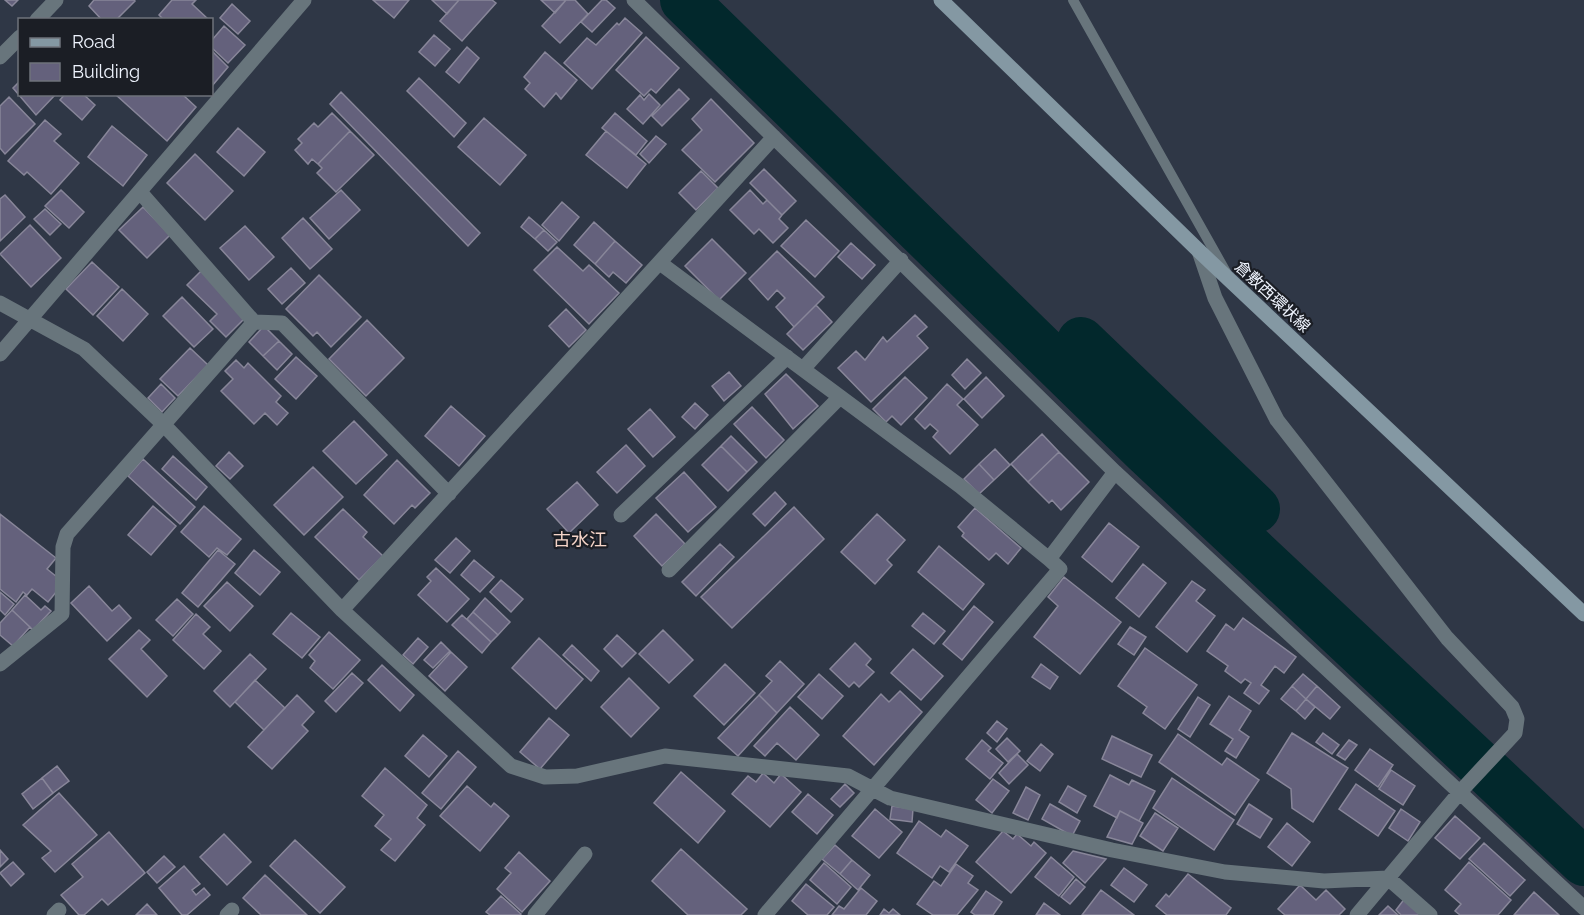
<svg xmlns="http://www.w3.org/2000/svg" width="1584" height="915" font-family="Raleway,'Noto Sans JP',sans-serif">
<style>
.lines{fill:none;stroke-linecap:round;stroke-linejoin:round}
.river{stroke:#02282c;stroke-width:48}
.building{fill:#64617c;stroke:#888699;stroke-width:1.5}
.service{stroke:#68757c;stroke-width:10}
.minor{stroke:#68757c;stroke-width:15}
.secondary{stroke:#8498a3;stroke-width:15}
.labels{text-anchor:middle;stroke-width:4.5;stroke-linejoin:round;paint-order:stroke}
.street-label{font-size:16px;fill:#eef3fd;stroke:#1b1e25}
.neighbourhood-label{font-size:18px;fill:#f5d4c8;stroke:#1b1e25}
</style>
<rect width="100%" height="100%" fill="#2f3746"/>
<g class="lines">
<!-- river -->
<path class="river" d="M684,0L1146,451L1584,862
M1081,341L1256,509"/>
</g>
<!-- building -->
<path class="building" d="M5,0H18L12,6Z
M94,0H134L135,1L116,20H102L89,6Z
M172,0H196L192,4L209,20H164L159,15Z
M373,0H409L394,18Z
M432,0H459L447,14Z
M459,0H492L496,3L462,41L440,21Z
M541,0H566L555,13Z
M566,0H575L588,14L560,43L542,26Z
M602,0H606L615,8L592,32L581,22Z
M232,4L250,21L238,34L220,18Z
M625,18L642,33L592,89L564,63L587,38L596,45L617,23L619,25Z
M224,26L245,45L228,63L212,48V40Z
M434,35L450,49L435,66L419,52Z
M646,37L679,68L656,93L651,89L644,96L616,70Z
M467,47L479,58L459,83L446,72Z
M212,51L228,67L212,86Z
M545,52L577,80L561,99L556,93L544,107L525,89L530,83L524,77Z
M419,78L466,123L454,137L407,91Z
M20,81V94H56L36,115L13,88Z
M679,89L689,99L662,126L652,116Z
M341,92L480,233L468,246L330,104Z
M65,94H83L95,105L82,120L60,100Z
M115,94H182L196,107L167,141Z
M649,94L660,105L643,124L627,109L640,95L644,100Z
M9,97L35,124L5,154L0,148V106Z
M711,99L754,143L715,182L682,150L702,130L692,119Z
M332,113L350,131L318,164L312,159L308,164L295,150L302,143L298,139L314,123L318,127Z
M615,113L647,141L636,155L602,128Z
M484,118L526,155L500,185L458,147Z
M45,120L61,134L54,141L79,163L51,194L27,172L24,175L8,161Z
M112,126L147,155L123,186L88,157Z
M238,128L265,152L244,176L217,152Z
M350,131L374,155L336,192L317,173L322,168L318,164Z
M606,131L646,164L627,188L586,155Z
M656,136L666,144L649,163L640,154Z
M195,154L233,191L205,220L167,183Z
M764,169L796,201L782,215L750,183Z
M701,171L718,188L696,210L679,193Z
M61,190L84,212L69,228L45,206Z
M341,190L360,210L329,239L310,218Z
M750,190L763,204L767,200L782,215L779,219L788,228L773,243L759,229L754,234L730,210Z
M5,195L25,217L0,241V199Z
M562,202L579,217L559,241L542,225Z
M143,207L170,235L147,258L119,230Z
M45,209L61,224L50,235L34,219Z
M529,217L544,230L535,239L521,227Z
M303,218L332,249L310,269L282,238Z
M806,220L839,251L815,277L781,246Z
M594,222L615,241L595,264L574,245Z
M30,225L61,258L31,287L0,254Z
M245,226L274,257L249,280L220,248Z
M544,230L557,242L548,251L535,239Z
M712,239L746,273L719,300L685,266Z
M615,241L642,265L626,283L613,272L609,277L595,264Z
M851,243L875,265L862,279L838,257Z
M557,247L583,271L589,265L619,293L589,324L534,270Z
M777,251L824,297L794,327L776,307L785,298L777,290L768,300L749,279Z
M92,262L119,287L93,315L66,289Z
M291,268L305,283L282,304L268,289Z
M201,271L245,318L226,337L210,321L217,314L187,285Z
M319,275L361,317L331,347L317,332L313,336L286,309Z
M122,289L148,314L123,341L97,316Z
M182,297L213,329L194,347L163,316Z
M816,305L832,322L803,350L787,334Z
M566,309L586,330L569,347L549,326Z
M915,315L927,327L917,336L928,348L871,402L838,368L856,351L865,360L883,337L887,342Z
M367,320L404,358L366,396L329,359Z
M264,326L279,341L263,356L249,342Z
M279,341L292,354L277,370L263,356Z
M190,348L208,365L178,396L160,379Z
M296,357L317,376L296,399L275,379Z
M967,359L981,373L965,389L952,375Z
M236,360L244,368L248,363L281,396L276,402L288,413L277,425L265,413L254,424L221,391L233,379L225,371Z
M729,372L741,386L724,401L712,386Z
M786,374L818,406L793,429L765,394Z
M905,377L927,398L901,425L892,416L886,422L873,409Z
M986,377L1004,396L982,418L964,399Z
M161,384L175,398L162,412L148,398Z
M947,384L963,399L957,405L978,425L950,454L933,437L938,431L930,424L925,429L915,419Z
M695,403L708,415L695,429L682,417Z
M451,406L485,436L459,466L425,436Z
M752,407L784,440L766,458L734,424Z
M650,409L675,437L653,457L628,429Z
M354,421L387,455L356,484L323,451Z
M1042,434L1059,452L1028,482L1011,464Z
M731,436L757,462L747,472L721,446Z
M626,445L645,466L617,493L597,472Z
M721,446L747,472L728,491L702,465Z
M995,449L1010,465L994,480L979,464Z
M229,452L243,466L230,479L216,466Z
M1059,452L1089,482L1061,510L1052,500L1049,503L1028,482Z
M173,456L207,487L196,500L162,469Z
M143,459L195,507L180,524L128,476Z
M397,460L430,493L415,508L412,505L394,524L364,495Z
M979,464L994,480L979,494L964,479Z
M313,467L343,497L304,535L274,505Z
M684,472L716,507L688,532L656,498Z
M577,482L598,505L569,533L547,509Z
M775,492L786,504L765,526L753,514Z
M153,506L176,526L151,555L128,535Z
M204,506L241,539L227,555L217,548L209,557L181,532Z
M794,507L824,539L732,628L701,597Z
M975,508L1021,548L1008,564L996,553L989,560L962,536L964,533L958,527Z
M343,509L367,532L363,537L383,556L359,580L315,537Z
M0,514L56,558L47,569L57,577V591L48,602L32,589L27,595L23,592L16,602L0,589Z
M656,514L685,544L662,566L634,536Z
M877,514L905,540L887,560L892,565L875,584L841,552Z
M1109,523L1139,547L1112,582L1082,557Z
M456,538L470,551L450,573L435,560Z
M720,544L734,557L696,596L682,582Z
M939,546L984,584L963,610L918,572Z
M218,550L235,564L198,607L182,593Z
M254,550L280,572L260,595L235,573Z
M474,560L494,577L480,592L461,575Z
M1143,564L1166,583L1139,617L1116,598Z
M436,568L469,599L447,622L418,595L431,581L427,577Z
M1064,577L1121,622L1080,674L1034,637L1058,606L1048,597Z
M501,580L523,599L511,612L490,592Z
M1192,581L1205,590L1196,601L1215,616L1187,652L1156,627Z
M227,582L253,606L230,631L204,606Z
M89,586L112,611L119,605L131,618L107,641L71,603Z
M0,592L14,604L5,615L0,610Z
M25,595L41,610L45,606L51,611L33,630L12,610Z
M485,598L510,622L498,635L473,612Z
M177,599L193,614L173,636L156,620Z
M974,606L993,622L962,660L943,644Z
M12,610L30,627L13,646L0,635V623Z
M473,612L498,635L491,642L467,619Z
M291,613L320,637L302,658L273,634Z
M923,613L945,631L934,644L912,626Z
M196,614L210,627L203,634L221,651L204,669L173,640Z
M462,615L491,642L482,653L452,625Z
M1243,618L1296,657L1284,673L1275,666L1261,685L1269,691L1259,704L1244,693L1251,683L1245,679L1241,683L1225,671L1228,666L1207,651L1226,624L1234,630Z
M1130,627L1146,637L1134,655L1118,644Z
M139,630L150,640L141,649L167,676L147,697L109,659Z
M663,630L693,660L669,683L639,654Z
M329,632L360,660L333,689L310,668L315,661L309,655Z
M617,635L636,653L622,667L604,649Z
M418,638L428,647L413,664L403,655Z
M539,638L583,679L556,709L512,668Z
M441,642L450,651L433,668L424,660Z
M855,643L871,659L866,665L874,672L859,687L854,682L849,687L830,669Z
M572,645L599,671L591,681L563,655Z
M1145,648L1197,685L1165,729L1143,713L1147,707L1118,686Z
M913,649L943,676L921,700L891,673Z
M451,652L467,667L445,691L429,676Z
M250,654L266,669L230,707L214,691Z
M780,661L804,684L777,713L759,695L772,681L766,676Z
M725,664L755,693L724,725L694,696Z
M1041,664L1058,677L1050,689L1032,677Z
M382,665L414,695L400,711L368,680Z
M352,673L363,683L336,712L325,701Z
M819,674L843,696L822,719L798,697Z
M1303,674L1317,686L1306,699L1292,686Z
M629,678L659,708L631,737L601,707Z
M255,680L285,708L264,730L235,702Z
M1292,686L1306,699L1296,711L1281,699Z
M1317,686L1340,707L1330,719L1306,699Z
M900,691L922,712L874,765L843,736L881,694L889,702Z
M297,695L314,712L302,725L308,731L272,769L248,747Z
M759,695L777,713L738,756L718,738Z
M1229,696L1251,711L1239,730L1249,737L1236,758L1225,751L1233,739L1210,724Z
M1198,697L1210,705L1190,737L1178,729Z
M1306,699L1315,707L1305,719L1296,711Z
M790,707L819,735L796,760L777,743L765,756L754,746Z
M549,718L569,735L540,769L520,752Z
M997,721L1007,729L997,742L987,733Z
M1292,733L1348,768L1313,822L1292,808L1291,789L1267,773Z
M1323,733L1339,745L1332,754L1316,742Z
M1178,734L1222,765L1227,758L1259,780L1235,815L1159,762Z
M423,735L447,756L429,777L405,756Z
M1112,736L1152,755L1141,777L1102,759Z
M1007,738L1020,751L1008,762L996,749Z
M982,740L991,748L988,751L1003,763L990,779L966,759Z
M1349,740L1357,745L1345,760L1337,755Z
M1041,744L1053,754L1040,771L1027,761Z
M1370,749L1393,765L1378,787L1355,770Z
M458,751L476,767L441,809L422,793Z
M1017,754L1028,765L1009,784L999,773Z
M57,766L69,781L53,793L42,778Z
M385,768L427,805L417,818L425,825L395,861L381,850L391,839L375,826L384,815L362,796Z
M1391,770L1415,786L1403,805L1379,789Z
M681,772L725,811L698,843L654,803Z
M763,773L774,783L781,774L801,792L770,827L732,794L748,776L756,782Z
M1110,775L1129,785L1132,780L1155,791L1139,821L1120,811L1117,818L1094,806Z
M42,778L53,793L33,809L22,794Z
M1172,778L1234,820L1214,850L1153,808Z
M993,779L1009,791L992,813L976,800Z
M845,784L854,793L840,807L831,799Z
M1356,784L1395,811L1378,836L1339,809Z
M467,786L491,807L494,803L509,816L480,851L440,816Z
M1068,786L1086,796L1077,813L1059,802Z
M1026,787L1040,795L1028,820L1013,813Z
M59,793L97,835L55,872L42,858L51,851L23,825Z
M808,794L833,815L817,834L792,812Z
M1050,804L1080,821L1072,836L1042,819Z
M1249,804L1272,819L1260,838L1237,824Z
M892,806L913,809L912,822L890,819Z
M875,809L902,832L879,858L852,836Z
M1401,809L1420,822L1408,841L1389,828Z
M1120,811L1143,823L1132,844L1107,837Z
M1155,813L1178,828L1163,851L1140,836Z
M1455,816L1480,838L1460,859L1435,838Z
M919,821L941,837L946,830L968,846L949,872L940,866L932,878L897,853Z
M1287,823L1310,842L1292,866L1268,847Z
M1003,831L1013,839L1017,834L1031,846L1034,842L1046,853L1011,893L976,862Z
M109,832L145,873L108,905L102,899L84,915H79L61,895L83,877L72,864Z
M224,834L251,862L227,885L200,857Z
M295,840L345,887L320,913L270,866Z
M1484,843L1525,880L1510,896L1469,859Z
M835,845L852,860L840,874L822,859Z
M681,849L747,909L741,915H688L652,881Z
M0,850L8,859L0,867Z
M1073,851L1106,859L1085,883L1063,863Z
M519,852L550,881L522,912L497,889L511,873L505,868Z
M164,856L175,867L157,883L147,872Z
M1051,857L1074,877L1059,896L1035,877Z
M852,860L870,875L858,890L840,874Z
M13,862L24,874L11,886L0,873Z
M1469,862L1511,900L1498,915H1460L1455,911L1461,904L1445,890Z
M824,863L851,887L837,904L810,880Z
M956,864L973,876L968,883L978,890L957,915H933L917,904L934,881L941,886Z
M184,866L200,884L192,890L196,895L204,888L210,895L187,915H182L159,888Z
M1124,868L1147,885L1134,902L1111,885Z
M1188,874L1231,908L1226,915H1167L1156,906L1166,894L1169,897Z
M265,875L307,915H261L243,898Z
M1076,879L1085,887L1070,904L1061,897Z
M806,884L834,907L827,915H808L792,901Z
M1300,885L1316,900L1326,890L1345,909L1339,915H1285L1278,909Z
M861,888L877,901L866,915H832L839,906L844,909Z
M1101,890L1134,915H1082Z
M986,891L1002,902L993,915H975L971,912Z
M1534,892L1559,915H1514Z
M501,896L521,914L520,915H490L486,912Z
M1405,898L1424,915H1401L1396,910Z
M1044,903L1060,915H1036Z
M147,904L157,915H136Z
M1388,906L1398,915H1379Z
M884,909L889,913L893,909L900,915H880Z"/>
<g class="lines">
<!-- service -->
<path class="service" d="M1073,0L1226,272"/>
<!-- minor -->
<path class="minor" d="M634,0L1115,472L1584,908
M37,20L56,0
M0,57L20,37
M1199,251L1215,298L1277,420L1447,638L1512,707L1517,719L1515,733L1460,792L1357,915
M660,263L960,486L1049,559
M0,303L84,349L162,423L342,610L511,766L545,777L577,776L665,756L848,776L890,798L1112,850L1225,872L1324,881L1388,878L1430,915
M254,322L282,323L449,494
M0,354L304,0
M803,369L901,260
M621,515L787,357
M669,570L840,397
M342,610L774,137
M0,664L62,614L63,547L67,534L254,322L140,192
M54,915L59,910
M227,915L232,910
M535,915L585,854
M765,915L1060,569L1049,559L1115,472"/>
<!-- secondary -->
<path class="secondary" d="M941,0L1199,251L1584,614"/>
</g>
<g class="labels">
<!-- street labels -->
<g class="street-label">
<text transform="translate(1273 296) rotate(43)" y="6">倉敷西環状線</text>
</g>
<!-- neighbourhood labels -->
<g class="neighbourhood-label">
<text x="580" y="546">古水江</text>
</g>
</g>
<!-- legend -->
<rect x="18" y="18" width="195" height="78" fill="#1b1e25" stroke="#6f737b" stroke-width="1.5"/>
<rect x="30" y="38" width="30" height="9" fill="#8498a3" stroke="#6f737b" stroke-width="1.5"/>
<text x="72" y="48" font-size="18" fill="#eef3fd">Road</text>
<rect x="30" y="63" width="30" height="18" fill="#64617c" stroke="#6f737b" stroke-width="1.5"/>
<text x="72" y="78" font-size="18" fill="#eef3fd">Building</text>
</svg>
